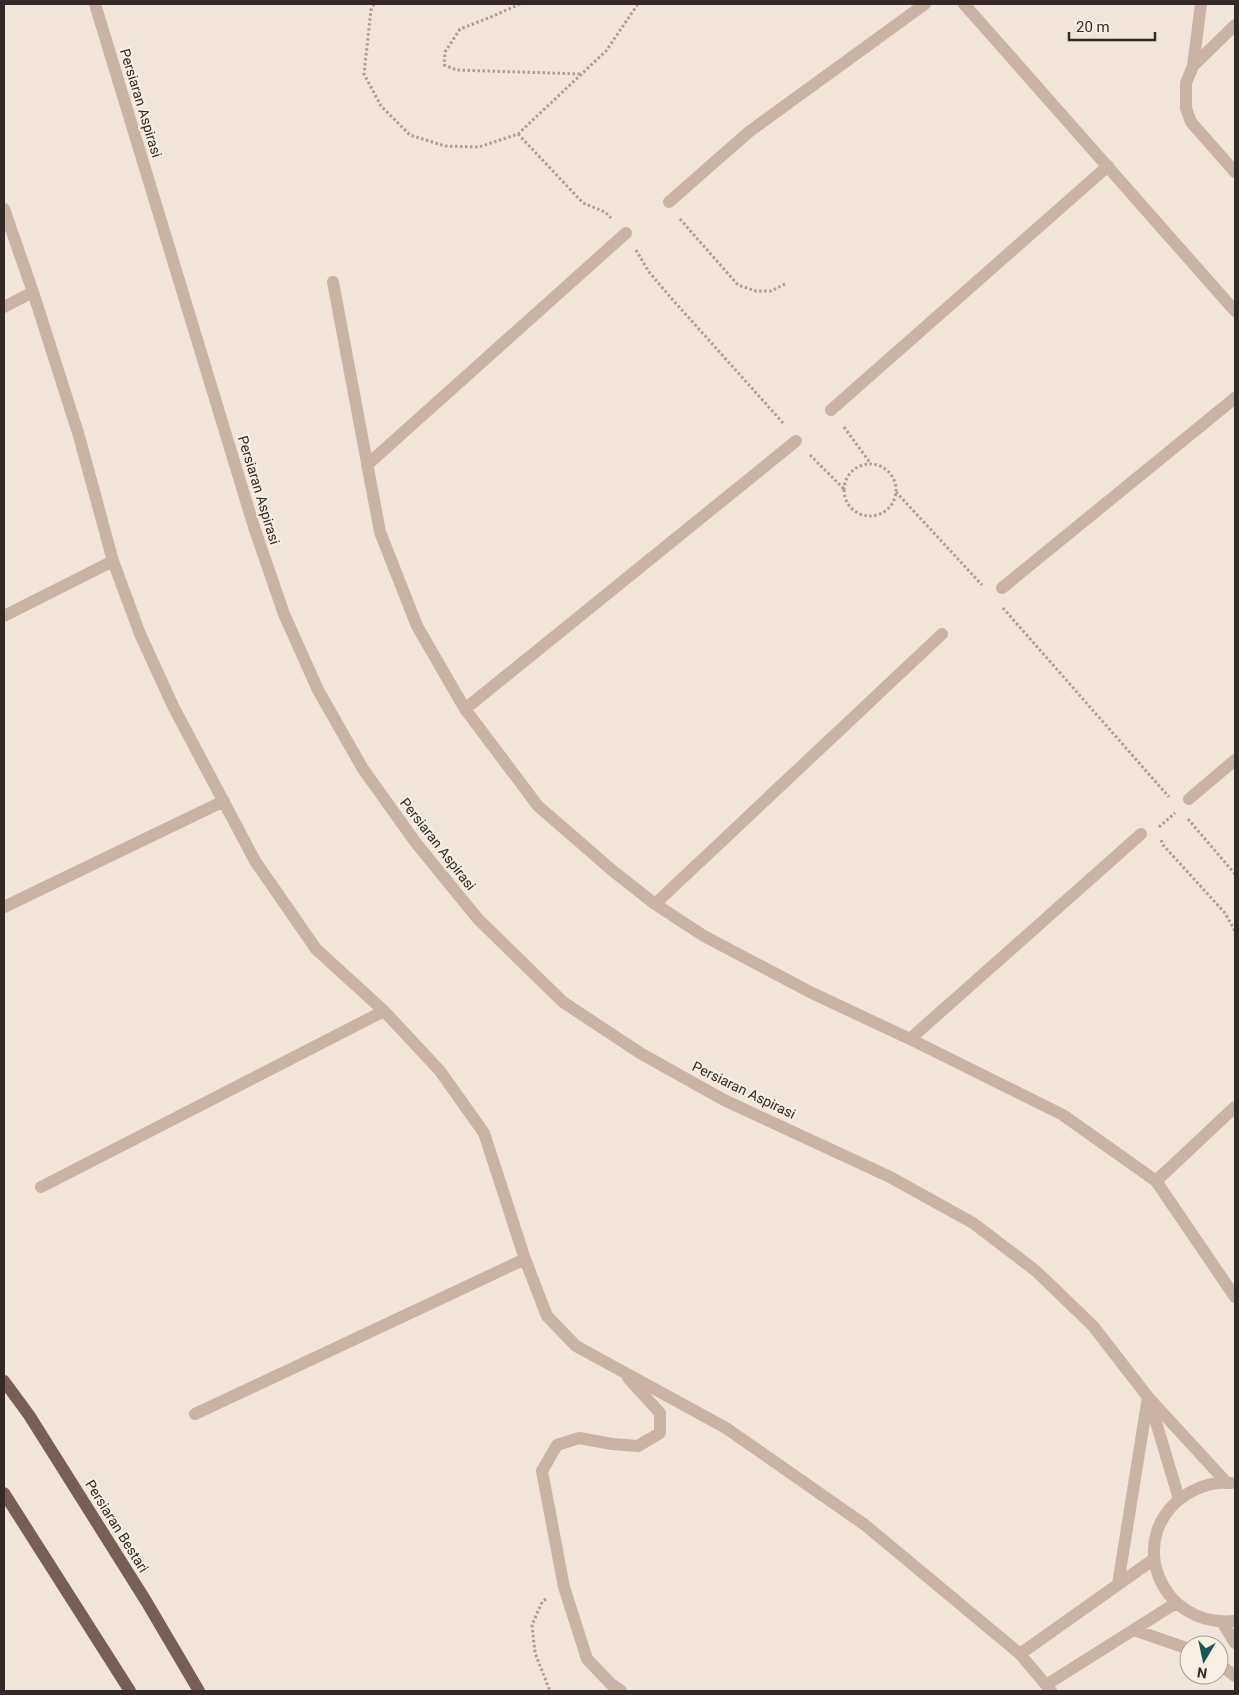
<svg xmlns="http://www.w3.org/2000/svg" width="1239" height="1695" font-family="Roboto,sans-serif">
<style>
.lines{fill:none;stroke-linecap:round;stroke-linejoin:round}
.path{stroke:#b59d8e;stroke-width:3;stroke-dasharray:2.5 2.5;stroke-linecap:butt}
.minor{stroke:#c9b3a4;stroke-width:12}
.major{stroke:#775f56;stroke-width:12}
.labels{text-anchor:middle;stroke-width:4.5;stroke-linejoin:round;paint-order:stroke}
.street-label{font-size:14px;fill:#342926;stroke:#f9eee4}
</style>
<rect width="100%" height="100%" fill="#f1e4d8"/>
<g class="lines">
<!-- path -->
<path class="path" d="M374,4L371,10L364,74L381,106L410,135L445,146L479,147L518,134L606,51L638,4H640
M520,4L491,17L460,29L445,52L444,65L457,70L581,74
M518,134L583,203L605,212L611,218
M680,219L738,285L756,291H771L787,283
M636,250L649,272L672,299L784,424
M844,427L871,464
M810,455L844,489
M844 490a26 26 0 1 1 52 0a26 26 0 1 1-52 0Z
M896,492L982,585
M1003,608L1169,797
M1188,819L1235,874
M1159,827L1175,813
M1161,840L1163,845L1225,913L1235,931
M546,1599L542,1602L532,1625L535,1653L550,1691"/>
<!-- minor -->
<path class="minor" d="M95,4L254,527L284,614L318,690L363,769L416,843L478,919L563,1002L640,1053L724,1100L890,1177L973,1223L1036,1271L1093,1326L1148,1397L1227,1483
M964,4L1235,311
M1201,4L1193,66L1186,83V108L1191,122L1235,172
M1193,66L1235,25
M669,202L750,131L925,4
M4,209L33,292L79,436L113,561L140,634L173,706L255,861L316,949L384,1011L440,1071L484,1133L525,1259
M333,282L380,532L417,626L465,709L538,806L613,871L655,904L704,936L812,993L910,1039L1063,1115L1156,1181L1235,1297
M4,307L33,292
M831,410L1108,166
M367,465L626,233
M1002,588L1235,398
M4,616L113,561
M465,709L796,441
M1189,799L1235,760
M655,904L942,634
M4,907L224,801
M910,1039L1141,834
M1156,1181L1235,1107
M41,1187L384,1011
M1150,1402L1179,1499
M195,1414L525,1259L547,1316L576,1346L726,1428L865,1525L1020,1654L1051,1691
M1231,1483C1217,1481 1200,1486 1187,1494C1123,1535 1159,1629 1235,1621
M1118,1584L1148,1397
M1222,1622L1235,1643
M1134,1630L1189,1649
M1020,1654L1154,1559
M1219,1664L1235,1676
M1046,1685L1176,1603
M621,1691L611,1684L587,1659L564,1587L542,1471L557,1445L579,1438L612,1444L638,1446L660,1433V1413L628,1378"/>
<!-- major -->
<path class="major" d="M4,1381L29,1415L146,1601L199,1691
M4,1493L130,1691"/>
</g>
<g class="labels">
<!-- street labels -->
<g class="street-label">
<text transform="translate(141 103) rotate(73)" y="5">Persiaran Aspirasi</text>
<text transform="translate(259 490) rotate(73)" y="5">Persiaran Aspirasi</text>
<text transform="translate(438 844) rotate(52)" y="5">Persiaran Aspirasi</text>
<text transform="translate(744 1090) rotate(26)" y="5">Persiaran Aspirasi</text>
<text transform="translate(117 1526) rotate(58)" y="5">Persiaran Bestari</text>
</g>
</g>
<!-- border -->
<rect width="1239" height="1695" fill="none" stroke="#342926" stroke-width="10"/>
<!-- north arrow -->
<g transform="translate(1204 1660) rotate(189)"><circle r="24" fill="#f9eee4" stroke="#aa9f98"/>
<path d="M0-4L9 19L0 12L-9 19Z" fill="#1b5656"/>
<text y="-8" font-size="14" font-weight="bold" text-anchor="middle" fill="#342926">N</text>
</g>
<!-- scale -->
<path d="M1069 32v8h86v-8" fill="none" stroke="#342926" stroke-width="2.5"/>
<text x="1076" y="32" font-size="15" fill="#342926" stroke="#f9eee4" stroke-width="4" paint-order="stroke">20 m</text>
</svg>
